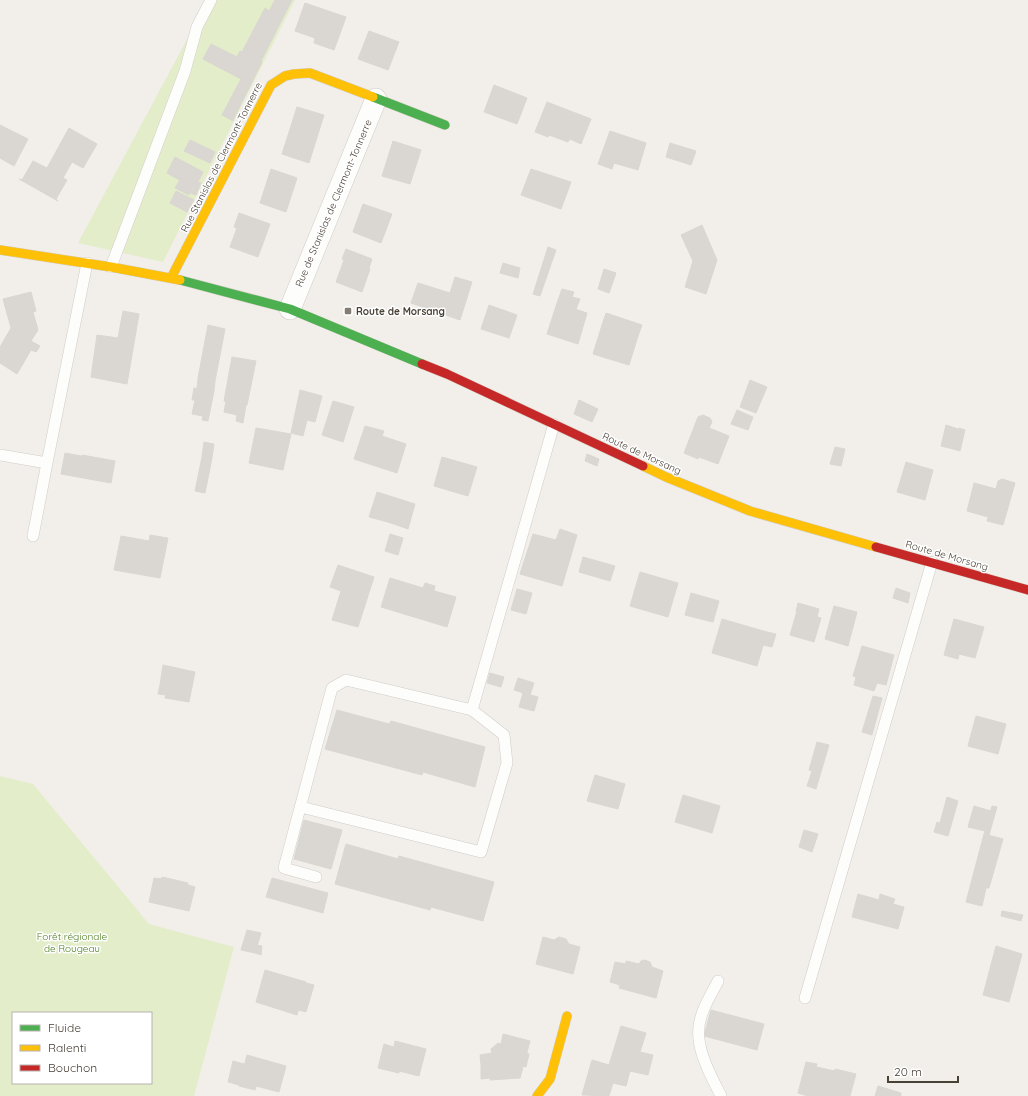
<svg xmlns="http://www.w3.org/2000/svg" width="1028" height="1096" font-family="Quicksand,sans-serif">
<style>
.green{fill:#e3edc9;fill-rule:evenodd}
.building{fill:#dad6d2;stroke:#dad6d1}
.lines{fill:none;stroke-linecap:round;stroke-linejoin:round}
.lane-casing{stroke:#d0cdc8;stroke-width:12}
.street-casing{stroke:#d0cdc8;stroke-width:22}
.fast-casing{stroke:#d2ccc1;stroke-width:10}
.slow-casing{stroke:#d2ccc1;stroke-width:10}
.jam-casing{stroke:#d2ccc1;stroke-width:10}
.lane{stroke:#fdfdfc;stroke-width:11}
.street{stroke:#fdfdfc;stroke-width:21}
.fast{stroke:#4caf50;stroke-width:9}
.slow{stroke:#ffc107;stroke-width:9}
.jam{stroke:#c62828;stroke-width:9}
.poi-dot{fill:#847d75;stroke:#fff;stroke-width:1.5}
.labels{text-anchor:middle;stroke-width:3;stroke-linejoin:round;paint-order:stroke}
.street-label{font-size:10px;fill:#494036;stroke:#fff}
.poi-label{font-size:10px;font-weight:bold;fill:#494036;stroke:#fff;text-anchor:start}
.park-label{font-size:10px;fill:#508024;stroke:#fff}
</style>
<rect width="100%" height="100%" fill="#f2efeb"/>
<!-- green -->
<path class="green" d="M208,0H295L163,262L78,243Z
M0,776L33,784L149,924L234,947L194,1096H0ZM13,1013H151V1083H13Z"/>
<!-- building -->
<path class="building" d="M275,0H292L261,61L262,62L233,120V121L222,115L241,79L203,59L211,44L237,57L240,51L242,52L265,8L269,11Z
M305,3L346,17L334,50L314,43L315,38L295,31Z
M369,31L399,42L388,70L358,59Z
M494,85L527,98L517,124L484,112Z
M547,102L591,119L581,144L570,139L568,142L549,135L548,137L535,132Z
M297,107L324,115L309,163L282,154Z
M0,125L28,139L14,166L0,158Z
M69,128L97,144L83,168L72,162L63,178L67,180L56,199L58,201L19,179L22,180L33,161L47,168Z
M610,131L646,143L638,170L614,163L612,169L598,164Z
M190,140L215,152L210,163L184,151Z
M393,141L421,150L410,184L382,176Z
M670,143L696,151L691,165L666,157Z
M175,157L203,172L198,182L201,183L196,195L191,193L194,188L167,173Z
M271,169L297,178L286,212L260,203Z
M531,169L571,182L561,209L521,195Z
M180,180L193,187L189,195L175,188Z
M176,191L194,200L187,212L170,203Z
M363,204L392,214L381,243L353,232Z
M239,213L270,224L258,257L230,247L237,228L234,227Z
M702,225L717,260L706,294L685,287L693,261L681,235Z
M548,247L556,250L540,296L533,294Z
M346,249L372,259L369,268L370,269L362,292L336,282L344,260L342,259Z
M503,263L520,268L518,278L500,273Z
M604,269L616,273L609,293L598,289Z
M455,277L472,282L460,320L411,303L418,283L450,293Z
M562,289L574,292L572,297L580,299L576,309L557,303Z
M31,292L36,311L33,312L38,330L31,341L40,346L36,352L31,350L17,374L0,363V347L11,328L3,299Z
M557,303L587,313L578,344L547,334Z
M489,305L517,315L509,338L481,329Z
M123,311L139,314L127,384L91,377L97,335L118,338Z
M606,313L642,325L638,336L602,325Z
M208,325L225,329L215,381L198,378Z
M602,325L638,336L629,365L593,354Z
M232,357L256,361L247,405L224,401Z
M198,378L215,381L214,391L197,388Z
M750,380L767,387L756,413L740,407Z
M194,388L214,391L208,421L202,420L203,416L192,414L195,400H192Z
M300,390L322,396L315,422L307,420L303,436L291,433Z
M579,400L598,409L592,422L574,414Z
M226,401L246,405L243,423L236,421L237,415L224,412Z
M333,401L354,407L343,442L322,435Z
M737,410L753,417L748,430L731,424Z
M703,415L710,418L712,422L709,428L729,436L718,464L699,457L698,459L684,453L698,417Z
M946,425L958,429L953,449L941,446Z
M365,426L384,431L382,436L406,444L397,473L354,459Z
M256,428L291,434L283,470L249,463Z
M959,428L965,430L960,451L953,449Z
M204,442L214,444L212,458L202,457Z
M835,447L845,449L841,466L830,464Z
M65,453L81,456L78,477L61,474Z
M587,454L599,459L597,466L585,461Z
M82,455L115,461L111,483L78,477Z
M202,457L212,458L205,493L195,491Z
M442,457L477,467L468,496L434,486Z
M906,462L933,470L925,500L897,492Z
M1002,479L1015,483L1003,525L987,521L988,517L967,511L974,483L996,489L998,481Z
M377,492L396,498L388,522L369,517Z
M396,498L415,504L408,529L388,522Z
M560,529L577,535L562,586L520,574L533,534L556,540Z
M390,534L403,538L398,555L385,551Z
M150,535L168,538L160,578L114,570L121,536L149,541Z
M583,557L615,566L610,581L579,572Z
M338,565L374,577L358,627L332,620L341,591L330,587Z
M640,572L678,583L668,617L630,606Z
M390,578L423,588L425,583L435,586L434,591L456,597L447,627L381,607Z
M896,588L910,593L908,603L893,598Z
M517,589L532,593L526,614L511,610Z
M691,593L719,601L713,622L685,615Z
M798,603L819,609L817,617L796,611Z
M834,606L857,612L848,646L825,639Z
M797,611L821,618L814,642L790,635Z
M722,619L767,632L757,666L712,653Z
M954,619L984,627L975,658L959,654L958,659L944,655Z
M767,632L776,634L772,647L763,645Z
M862,646L894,655L886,685L877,683L874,691L854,685L856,677L853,676Z
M163,665L195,672L191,692L160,685Z
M490,673L504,677L501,687L487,683Z
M518,678L534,683L530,695L514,690Z
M160,685L167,687L166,695L158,694Z
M167,687L191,692L189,702L165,698Z
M523,693L538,697L534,711L519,707Z
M873,696L882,698L872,735L862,732Z
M337,710L389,724L391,721L485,747L475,787L423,772L422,775L325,749Z
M976,716L1006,724L998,754L968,746Z
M817,742L829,745L816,789L807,786L812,771L809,770Z
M595,775L625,784L618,809L587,801Z
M683,795L720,806L712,833L675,822Z
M947,797L958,801L948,836L934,832L937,822L940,823Z
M974,806L991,811L985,831L968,827Z
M992,806L997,807L989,835L984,834Z
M304,820L342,830L331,869L294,859Z
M804,830L818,834L812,852L799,847Z
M984,834L1003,839L989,888H986L982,906L966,902Z
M346,844L398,859L399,856L494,882L483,921L431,907L430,910L335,884Z
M162,877L188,883L184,902L158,897Z
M154,878L162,879L158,897L184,902L188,885L195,887L189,911L149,902Z
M272,878L328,893L323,913L266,897Z
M858,894L879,900L880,894L895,899L893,904L904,907L898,929L852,917Z
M1002,911L1023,915L1021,921L1001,916Z
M247,930L261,933L255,953L241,950Z
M543,937L554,940L559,937L566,939L569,944L580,947L573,974L536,964Z
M257,945L262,946L261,955L255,953Z
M996,946L1022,954L1009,1002L983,995Z
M645,960L650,962L652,967L663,971L656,998L619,988L620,985L610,982L615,962L626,964V961L639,964L641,961Z
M265,970L306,982L297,1015L256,1002Z
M306,983L314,985L306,1012L298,1010Z
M711,1010L764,1024L757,1050L704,1036Z
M621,1026L646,1033L640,1052L653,1055L648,1075L630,1071L626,1086L613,1083L609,1096L582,1095L592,1060L609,1065Z
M503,1034L530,1041L520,1078L490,1080L491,1078L481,1079V1065L495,1064L491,1049L498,1043L501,1044Z
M395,1041L426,1049L419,1076L399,1071V1073L378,1068L384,1044L394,1047Z
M492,1053L495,1064L481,1065L480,1055Z
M527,1053L529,1054L526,1067L523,1066Z
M247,1055L286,1066L279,1092L256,1086L255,1090L239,1086Z
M233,1061L244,1064L239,1085L228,1082Z
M806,1062L817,1064L816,1067L835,1071V1069L856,1074L850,1096H808L798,1093Z
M878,1086L901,1093V1096H875Z"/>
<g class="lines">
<defs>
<path id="lane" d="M111,267L185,71L197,27L211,0
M0,455L47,463L87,263
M33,536L47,463
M301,807L481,852L507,763L504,735L472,710L554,424
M316,877L284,868L332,688L346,680L472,710
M718,981C712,993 704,1005 701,1017C692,1043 710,1074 721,1096
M805,998L932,562"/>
<path id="street" d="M290,309L376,99"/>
<path id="fast" d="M373,97L445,125
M180,280L290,309L422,364"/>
<path id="slow" d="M0,250L111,267L180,280
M171,278L271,85L285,76L294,74L310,73L373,97
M643,466L666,477L750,511L876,547
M537,1096L550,1079L567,1016"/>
<path id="jam" d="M422,364L447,374L643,466
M876,547L1028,590"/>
</defs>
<!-- lane casing -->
<use href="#lane" class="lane-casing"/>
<!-- street casing -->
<use href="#street" class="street-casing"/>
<!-- fast casing -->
<use href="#fast" class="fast-casing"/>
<!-- slow casing -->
<use href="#slow" class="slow-casing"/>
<!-- jam casing -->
<use href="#jam" class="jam-casing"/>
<!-- lane -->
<use href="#lane" class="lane"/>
<!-- street -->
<use href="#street" class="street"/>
<!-- fast -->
<use href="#fast" class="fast"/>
<!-- slow -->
<use href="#slow" class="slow"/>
<!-- jam -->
<use href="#jam" class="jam"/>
</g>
<!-- markers -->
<rect class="poi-dot" x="344" y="307" width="8" height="8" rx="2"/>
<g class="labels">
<!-- street labels -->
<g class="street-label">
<text transform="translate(221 157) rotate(-63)" y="4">Rue Stanislas de Clermont-Tonnerre</text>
<text transform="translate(333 203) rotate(-67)" y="4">Rue de Stanislas de Clermont-Tonnerre</text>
<text transform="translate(642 453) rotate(25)" y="4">Route de Morsang</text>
<text transform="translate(947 555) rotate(16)" y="4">Route de Morsang</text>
</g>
<!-- poi labels -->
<g class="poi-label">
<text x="356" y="315">Route de Morsang</text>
</g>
<!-- park labels -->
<g class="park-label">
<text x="72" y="940">Forêt régionale<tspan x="72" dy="12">de Rougeau</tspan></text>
</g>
</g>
<!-- legend -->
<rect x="12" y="1012" width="140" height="72" fill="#ffffff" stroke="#b6b3af"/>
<rect x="20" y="1025" width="20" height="6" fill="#4caf50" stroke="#b6b3af"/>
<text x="48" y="1032" font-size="12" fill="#494036">Fluide</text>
<rect x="20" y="1045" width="20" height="6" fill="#ffc107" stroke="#b6b3af"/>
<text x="48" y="1052" font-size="12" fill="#494036">Ralenti</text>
<rect x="20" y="1065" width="20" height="6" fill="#c62828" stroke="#b6b3af"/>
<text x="48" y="1072" font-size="12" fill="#494036">Bouchon</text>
<!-- scale -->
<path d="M888 1076v6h70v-6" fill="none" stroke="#494036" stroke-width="2"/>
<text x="894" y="1076" font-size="12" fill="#494036" stroke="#ffffff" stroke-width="3" paint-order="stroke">20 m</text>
</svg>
